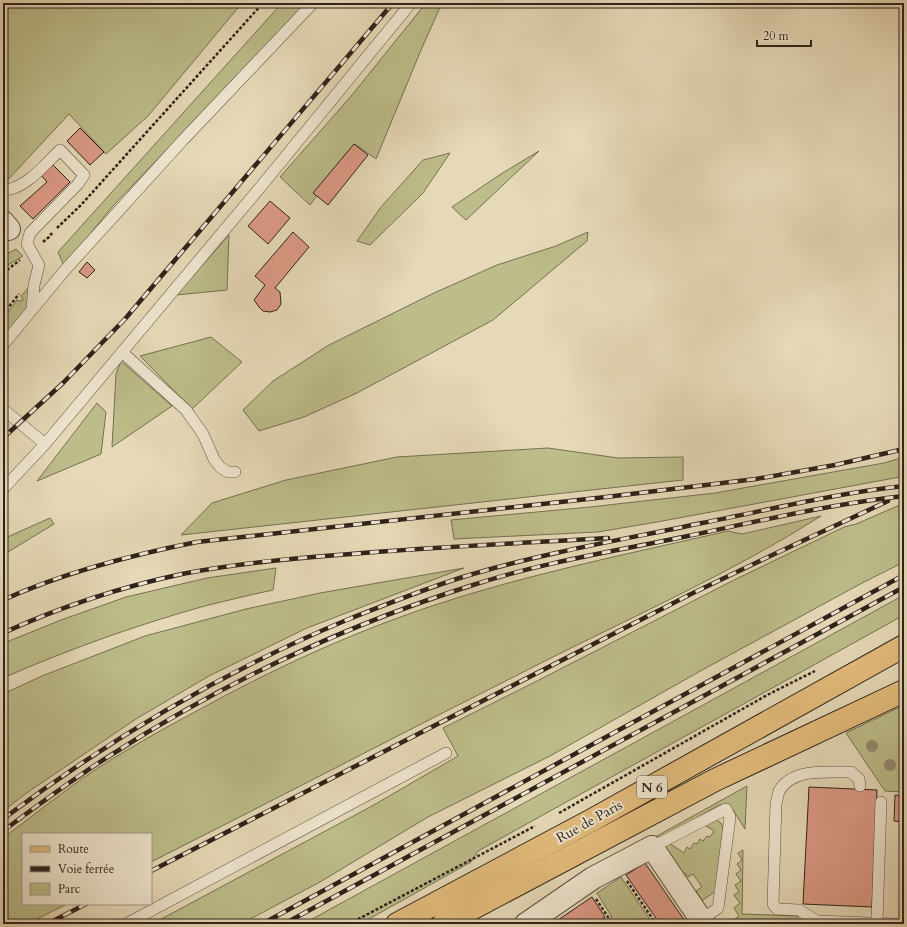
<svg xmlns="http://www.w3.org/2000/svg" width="907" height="927" font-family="Cardo,serif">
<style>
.green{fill:#bcbd8a;stroke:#757052}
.building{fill:#dd9a86;stroke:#2e221a}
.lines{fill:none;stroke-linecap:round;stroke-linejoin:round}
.lane-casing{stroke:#5c5041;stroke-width:12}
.street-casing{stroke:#5c5041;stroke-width:24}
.primary-casing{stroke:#2e221a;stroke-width:24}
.path{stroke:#2e221a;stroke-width:2.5;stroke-dasharray:3 2;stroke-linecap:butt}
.lane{stroke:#efe6d0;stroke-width:11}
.street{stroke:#efe6d0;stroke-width:22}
.primary{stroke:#e3bc7c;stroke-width:22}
.rail-casing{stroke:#2e221a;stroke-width:4.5}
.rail{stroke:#efe6d0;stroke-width:3;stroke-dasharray:9;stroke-linecap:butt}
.tree{fill:#958a70}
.labels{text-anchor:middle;stroke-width:4;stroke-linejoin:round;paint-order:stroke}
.shield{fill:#efe6d0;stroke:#685d51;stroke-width:1}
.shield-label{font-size:13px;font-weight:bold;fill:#2e221a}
.street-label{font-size:14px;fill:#2e221a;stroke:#efe6d0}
</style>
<rect width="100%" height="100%" fill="#e6d9b7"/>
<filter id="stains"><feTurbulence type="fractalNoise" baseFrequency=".005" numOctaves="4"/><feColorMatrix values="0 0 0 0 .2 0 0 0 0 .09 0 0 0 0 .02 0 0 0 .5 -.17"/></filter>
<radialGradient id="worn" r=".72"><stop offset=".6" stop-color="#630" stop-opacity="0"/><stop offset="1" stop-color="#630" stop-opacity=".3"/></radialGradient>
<!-- green -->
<path class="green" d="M3,3H242L148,116L106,154L69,114L3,185Z
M282,3H306L112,207L64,266L58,252Z
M426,3H442L421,50L376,159L355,144L310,205L280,177L352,95Z
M539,151L466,220L452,207L501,174Z
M450,153L423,193L370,245L357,241L381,207L423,160Z
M588,232L587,241L493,320L357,393L304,417L259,431L243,410L273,381L329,345L434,293L497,265L556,246Z
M229,235L227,290L176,295Z
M16,249L23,256L3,268V256Z
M31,285L29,307L3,337V319L17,300L20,301L23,300L21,296Z
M211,337L242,362L192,409L140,356Z
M121,361L172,406L112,447L116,374Z
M97,403L106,412L101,454L37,481Z
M548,448L618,458L683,457V480L181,535L212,503L286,480L397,457Z
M904,457V473L900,477L657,522L598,532L454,539L451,520L590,507L715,493L884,463Z
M902,504H904V562L864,582L704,669L550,756L428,817L320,882L241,924H152L372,806L458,756L443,728L535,682L734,580L844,527L856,524Z
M821,516C733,572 636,615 543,662C412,728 282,796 151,862V834H23V904H67L27,924H3V838C30,818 56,797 83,778C121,752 163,729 204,707C268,672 334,641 403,616C508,578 619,556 728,531L742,534Z
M50,518L54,524L3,555V539Z
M276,568L273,590C249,595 225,601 201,607C134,626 67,650 3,678V644L9,641L61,620L126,597L207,578Z
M464,568L307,628L209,676L136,719L28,792L3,811V694L42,676L145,636L246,609L320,593Z
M904,595V615L478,851L471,862L360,924H303Z
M904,705V792L885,791L846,733Z
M747,786L745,829L733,810L727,805H719L653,843L648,841Z
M716,820L721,823L723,828L718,888L716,891L700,902L694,899L699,896L696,891L702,887L693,874L688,877L685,873L679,877L663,848L669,843L684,853L687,847L690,849L694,843L697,844L700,839L703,841L707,836L710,837L714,831L703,824Z
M743,850L742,914L798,916V924H728L739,916L734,908L740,903L734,895L739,892L735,885L741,881L736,874L741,870L737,864L742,860L738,853Z
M621,877L653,924H603L612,917L597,893Z"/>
<!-- building -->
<path class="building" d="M80,128L104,152L90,165L67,141Z
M354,144L368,155L328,205L313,193Z
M53,165L70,182L33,219L20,206L47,182L41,175Z
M270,201L290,218L268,244L248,226Z
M293,232L309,247L275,288L280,292L281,304L277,310L270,312L263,311L259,307L254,300L265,285L255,276Z
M87,262L95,270L87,278L79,272Z
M809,787L877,790L872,907L803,904Z
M895,795L904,796V822L894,821Z
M645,863L687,924H660L626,875Z
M592,897L605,917L594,924H552Z"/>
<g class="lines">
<defs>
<path id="lane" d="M3,190C25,190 45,164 60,150L84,175L78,184L30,233L27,244L39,265L34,285L32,309
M3,345L65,270L183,140L313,3
M122,352L186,410L203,434L214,459L220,467L228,472H235
M3,409L45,444
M3,489L45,444L263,184L411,3
M860,786L859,779L851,772C828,773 793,767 779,791C778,795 777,800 776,804L773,904L777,909L799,910L817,921L895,924
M652,847L726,809L730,817L718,908L701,920
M877,923L881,802
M126,924L446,753"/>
<path id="street" d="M3,222L9,229
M526,924L593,878L652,847L704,924"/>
<path id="primary" d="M397,924L592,820L904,646
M443,924L715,780L904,691"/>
</defs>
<!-- lane casing -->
<use href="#lane" class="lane-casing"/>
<!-- street casing -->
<use href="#street" class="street-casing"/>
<!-- primary casing -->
<use href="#primary" class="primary-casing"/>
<!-- path -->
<path class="path" d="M57,228L81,205L263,3
M43,242L49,237L52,233
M3,273L20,260
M3,314L19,294
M559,813L769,694L815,671
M627,881L656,924
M596,899L608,917L598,924
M349,924L535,826"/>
<!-- lane -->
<use href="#lane" class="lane"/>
<!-- street -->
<use href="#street" class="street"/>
<!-- primary -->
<use href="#primary" class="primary"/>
<defs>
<path id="rail" d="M3,438L63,383L125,319L393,3
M3,600C65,572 131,555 197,542L606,497L756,479L835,465L904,449
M3,633C60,607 121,587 182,574C238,563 295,558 351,554C437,547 522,543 608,538
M3,819C111,738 224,671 349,619C390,603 431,586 473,574C548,552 626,539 702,523C769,510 836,493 904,486
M3,831C38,805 74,778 111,755C223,683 346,625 473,585C543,562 616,551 688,536C759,521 831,504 904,496
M151,871L691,594L768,557L888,501
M47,924L86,904
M262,924L904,575
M284,924L904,587"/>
</defs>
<!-- rail casing -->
<use href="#rail" class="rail-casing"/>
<!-- rail -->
<use href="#rail" class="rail"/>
</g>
<!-- trees -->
<g class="tree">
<circle cx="872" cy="746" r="6"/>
<circle cx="890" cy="765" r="6"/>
</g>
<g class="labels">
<!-- shield labels -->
<rect class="shield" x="637" y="776" width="30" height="22" rx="3"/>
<g class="shield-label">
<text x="652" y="792">N 6</text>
</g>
<!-- street labels -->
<g class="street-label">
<text transform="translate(589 821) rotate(-29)" y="5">Rue de Paris</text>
</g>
</g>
<!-- margin -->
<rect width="907" height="927" fill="none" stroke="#e6d9b7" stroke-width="16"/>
<rect x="4" y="4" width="899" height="919" fill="none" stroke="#2e221a" stroke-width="2"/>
<rect x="8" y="8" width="891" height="911" fill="none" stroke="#2e221a"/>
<!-- legend -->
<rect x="22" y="833" width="130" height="72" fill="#efe6d0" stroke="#a29887"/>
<rect x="30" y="846" width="20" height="6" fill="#e3bc7c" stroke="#a29887"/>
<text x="58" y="853" font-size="12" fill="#2e221a">Route</text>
<rect x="30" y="866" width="20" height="6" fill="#2e221a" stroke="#a29887"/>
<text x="58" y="873" font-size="12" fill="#2e221a">Voie ferrée</text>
<rect x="30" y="883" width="20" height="12" fill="#bcbd8a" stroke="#a29887"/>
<text x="58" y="893" font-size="12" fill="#2e221a">Parc</text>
<!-- scale -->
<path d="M757 40v6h54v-6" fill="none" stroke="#2e221a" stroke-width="2"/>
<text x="763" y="40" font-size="12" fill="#2e221a" stroke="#efe6d0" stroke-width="3" paint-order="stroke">20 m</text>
<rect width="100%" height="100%" filter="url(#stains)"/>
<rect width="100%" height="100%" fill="url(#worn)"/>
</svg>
